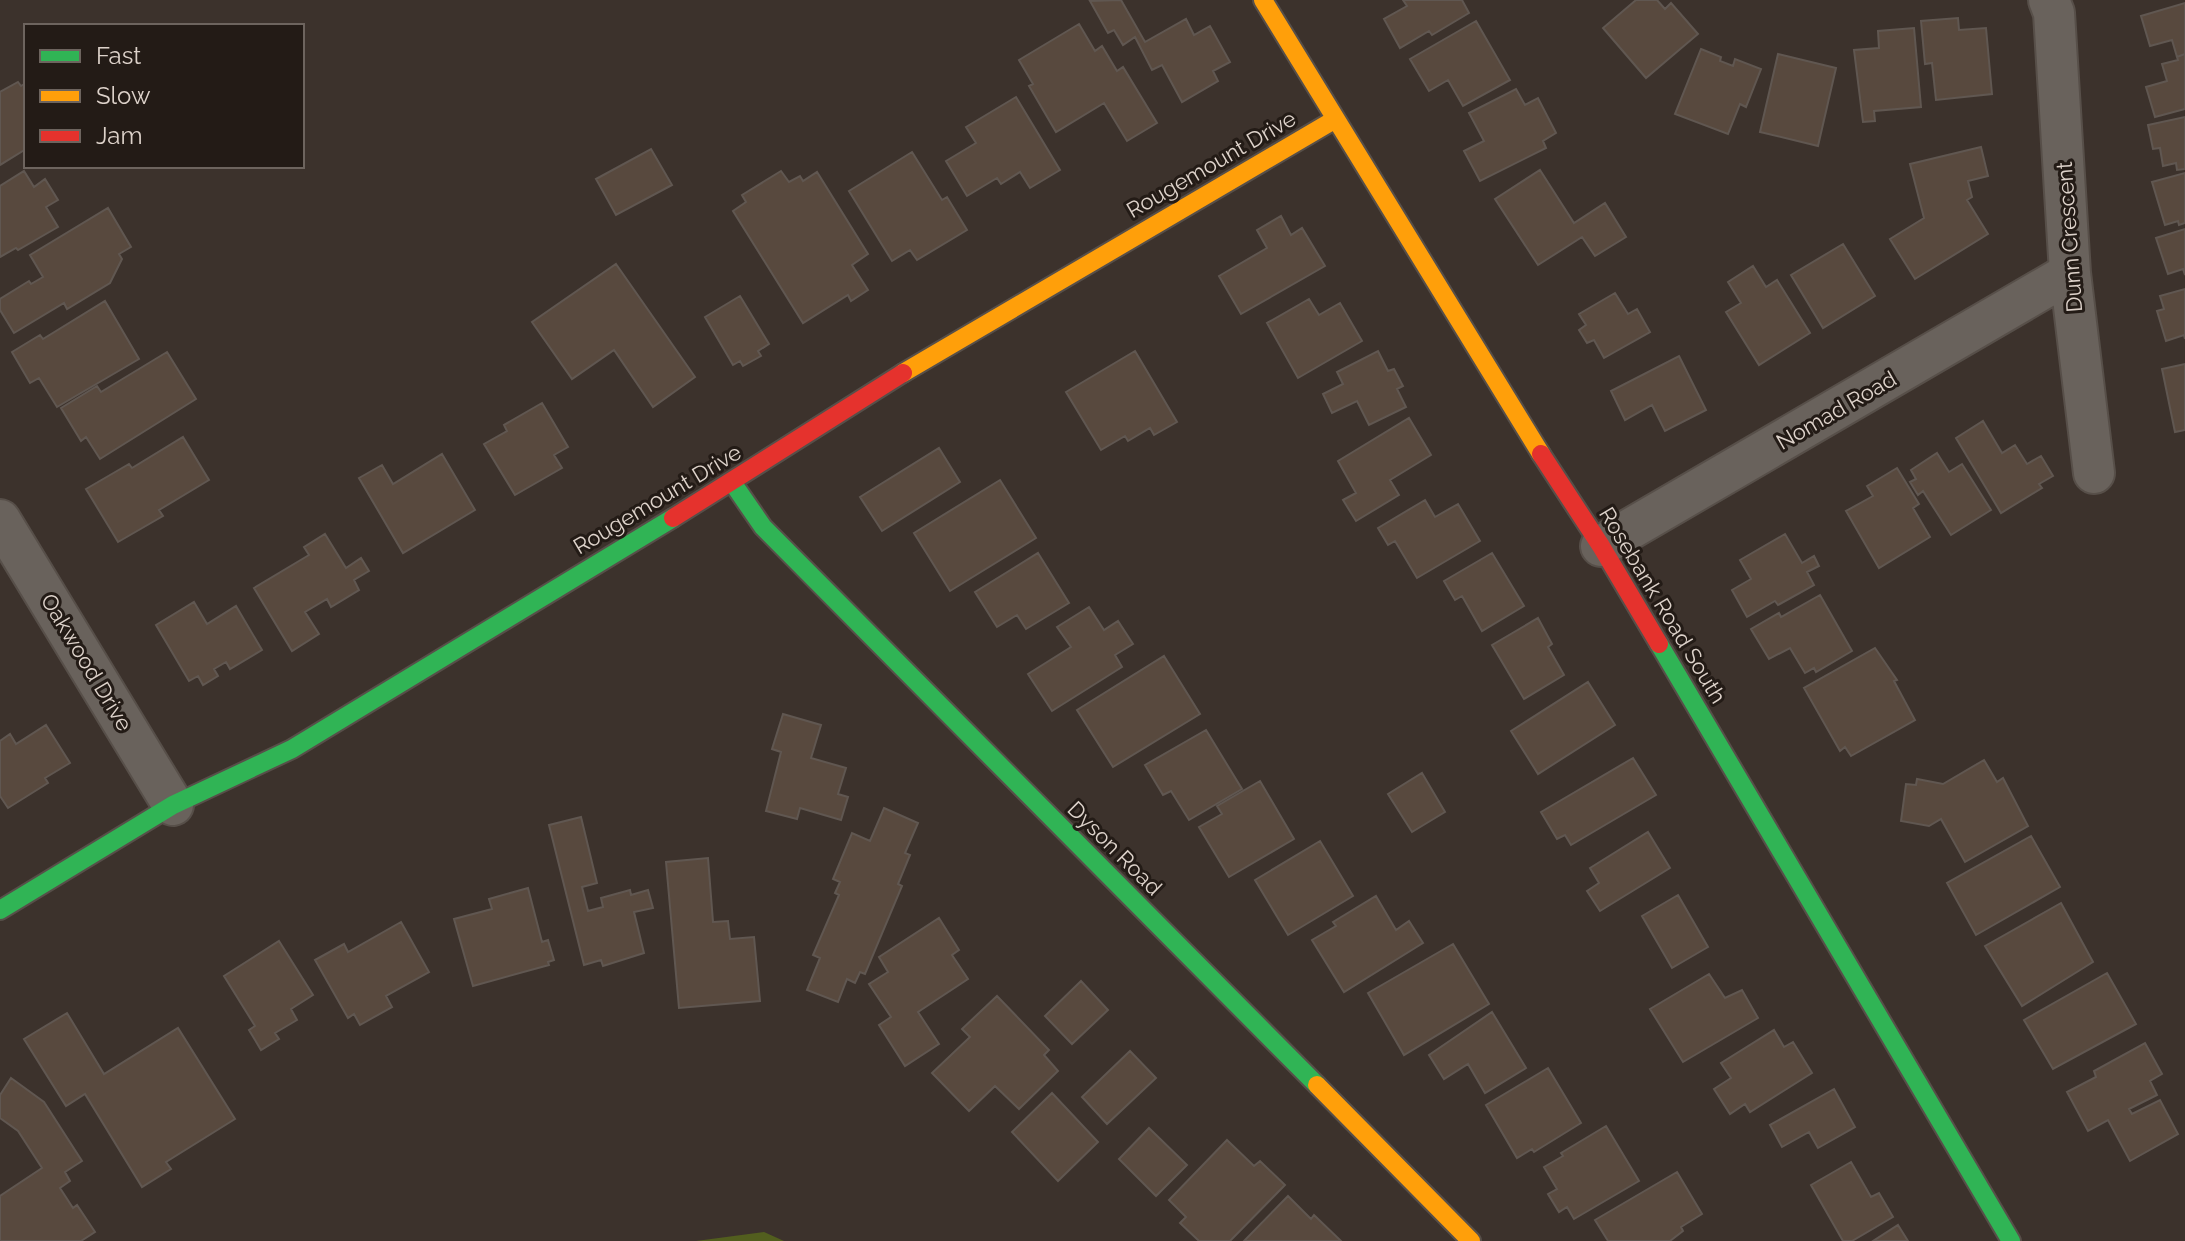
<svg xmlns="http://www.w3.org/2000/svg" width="2185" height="1241" font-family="Raleway,sans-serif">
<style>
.green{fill:#525e1e}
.building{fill:#58493e;stroke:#605751;stroke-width:2}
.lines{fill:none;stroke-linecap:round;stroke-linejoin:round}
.street-casing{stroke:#574f49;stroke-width:44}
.fast-casing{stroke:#574f49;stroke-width:22}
.slow-casing{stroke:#574f49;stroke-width:22}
.jam-casing{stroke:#574f49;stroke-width:22}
.street{stroke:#69625c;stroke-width:40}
.fast{stroke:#30b455;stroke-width:18}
.slow{stroke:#ff9f0a;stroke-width:18}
.jam{stroke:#e5322d;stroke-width:18}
.labels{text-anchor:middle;stroke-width:6;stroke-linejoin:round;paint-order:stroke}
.street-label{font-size:22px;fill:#ddd2ca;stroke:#231b16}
</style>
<rect width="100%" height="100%" fill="#3c322c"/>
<!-- green -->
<path class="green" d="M764,1232L784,1241H696Z"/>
<!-- building -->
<path class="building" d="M1121,0L1145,42L1186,19L1194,35L1210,26L1230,62L1213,71L1218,81L1182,102L1162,65L1152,70L1135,37L1123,45L1114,30L1108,33L1090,1Z
M1403,0H1462L1469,13L1432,35L1429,31L1400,48L1384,19L1407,6Z
M1636,0H1657L1665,9L1671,3L1698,34L1646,78L1603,28Z
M2185,3V54L2177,57L2172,40L2150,46L2141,16Z
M1958,18L1959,30L1986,28L1992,94L1936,100L1932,63L1925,64L1921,21Z
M1476,21L1510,80L1463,106L1448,80L1429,91L1410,59Z
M1079,24L1095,51L1102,46L1117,71L1123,67L1157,123L1127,141L1104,103L1056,132L1029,86L1033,84L1019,60Z
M1914,28L1921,107L1874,111L1875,121L1863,122L1854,50L1879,48L1878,31Z
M1701,49L1721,57L1720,61L1733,66L1735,59L1761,69L1746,107L1740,104L1728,134L1675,114Z
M1778,54L1836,68L1818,146L1760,132Z
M2185,54V109L2155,117L2146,87L2167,81L2162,64L2178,60L2177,57Z
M18,82L21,86L26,83V149L0,165V92Z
M1516,89L1525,105L1538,98L1556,133L1543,141L1546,148L1480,181L1464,151L1484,141L1469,113Z
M1016,97L1060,170L1030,188L1020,172L1001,184L997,178L967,196L946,161L976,143L966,127Z
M2185,117V169L2177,170L2176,163L2163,166L2160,148L2153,149L2148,125Z
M1981,147L1988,176L1968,181L1972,197L1967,200L1988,234L1915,279L1890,239L1924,218L1910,164Z
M651,149L672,185L616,215L596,179Z
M912,152L942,200L947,197L967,230L917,260L910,250L892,261L849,191Z
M1540,170L1574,223L1605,203L1626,237L1595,256L1582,237L1538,265L1495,199Z
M24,171L34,187L45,179L58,200L46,207L58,227L18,250L16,248L0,257V186Z
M781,171L789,182L800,176L803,181L817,172L868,254L852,265L868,290L851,301L848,295L803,323L733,211L746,202L742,195Z
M2185,173V223L2179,225L2178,221L2165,225L2152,182Z
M108,208L131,247L119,254L122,259L110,283L67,309L64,303L14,333L0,310V299L29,281L31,284L43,277L30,255Z
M1281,216L1291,235L1302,228L1325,266L1241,314L1219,276L1267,248L1257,230Z
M2185,229V275L2183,269L2168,274L2156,238Z
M1843,244L1875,296L1823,328L1791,275Z
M616,264L695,377L653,407L614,350L572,379L532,322Z
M1753,266L1766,287L1777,280L1810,333L1759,365L1726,312L1741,303L1728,282Z
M2185,289V339L2184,335L2166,341L2157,311L2164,309L2160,296Z
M1615,293L1628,314L1637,309L1650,332L1604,358L1594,340L1587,343L1579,330L1586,325L1579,314Z
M740,296L769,344L758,351L761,356L743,366L740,361L733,365L705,317Z
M1309,299L1319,315L1340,303L1362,341L1298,378L1267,323Z
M105,301L139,359L57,407L39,378L30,383L12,352L40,335L43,339Z
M1135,351L1177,422L1154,435L1150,428L1128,441L1125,436L1101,450L1066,392Z
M1378,351L1388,371L1394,369L1403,386L1397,389L1406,407L1369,425L1357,401L1332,413L1323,394L1343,384L1337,372Z
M167,352L196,399L100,459L86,437L81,441L61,408L97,386L101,392Z
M1679,356L1706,410L1665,431L1652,405L1625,420L1611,391Z
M2185,364V430L2175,432L2162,369Z
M542,403L568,447L554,455L562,468L515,495L484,444L507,431L504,425Z
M1409,418L1431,455L1390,480L1399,495L1356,521L1343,500L1356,493L1338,461Z
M1983,421L2002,453L2015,445L2027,464L2041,456L2053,476L2039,484L2042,488L2001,513L1956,438Z
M183,437L209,480L159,510L163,516L118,542L86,489L129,464L132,468Z
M939,448L960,482L882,531L860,497Z
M1937,453L1949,472L1962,464L1991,510L1951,535L1923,491L1918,495L1910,482L1916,479L1911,470Z
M442,454L475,510L403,553L359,478L382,465L393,484Z
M1897,468L1919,504L1913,508L1930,537L1879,568L1846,511L1873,496L1867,486Z
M1000,480L1036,538L950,591L914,533Z
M1425,500L1435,517L1458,504L1480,541L1417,578L1395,541L1388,545L1378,528Z
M325,534L346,568L361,558L369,571L354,580L359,590L331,607L327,599L305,612L319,634L292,651L254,588L309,555L304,547Z
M1785,534L1802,563L1814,556L1819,566L1807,572L1814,585L1778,605L1775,601L1747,617L1732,590L1751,579L1740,560Z
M1038,553L1069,603L1026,629L1017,615L997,627L975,592Z
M1492,553L1524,606L1482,631L1462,596L1455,600L1444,581Z
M1820,595L1852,651L1816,672L1814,668L1805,673L1790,648L1769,659L1751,629L1779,613L1781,617Z
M194,602L207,624L236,606L262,650L230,669L226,662L214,669L218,676L203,685L198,676L189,681L156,625Z
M1089,607L1104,630L1118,621L1133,644L1115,655L1122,667L1052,711L1028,674L1071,647L1057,627Z
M1538,618L1552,644L1548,647L1564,675L1524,699L1492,645Z
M1875,648L1897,680L1894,681L1915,720L1851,756L1845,747L1840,751L1804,688Z
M1164,656L1200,714L1113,767L1077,710Z
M1588,682L1615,725L1538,774L1511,731Z
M783,714L821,725L811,758L846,768L838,794L848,797L841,820L800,808L797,819L766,811L781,752L772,749Z
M46,725L70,763L45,778L48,783L8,808L0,796V741L10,734L16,744Z
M1206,730L1242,789L1189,820L1171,791L1163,795L1145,765Z
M1633,758L1656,795L1571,845L1565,835L1557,839L1541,812Z
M1984,760L1997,782L2003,778L2028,826L1965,862L1941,819L1929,826L1901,821L1906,784L1916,785L1917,779L1943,784Z
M1422,773L1445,812L1412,832L1388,794Z
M1260,781L1294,839L1229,877L1199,827L1222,814L1217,806Z
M884,808L918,823L905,853L910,855L898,884L902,886L865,974L860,972L855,983L847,979L838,1002L807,990L820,958L813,955L839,895L835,893L840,882L833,879L852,833L870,841Z
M581,817L597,883L582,887L588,911L603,907L601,898L630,890L631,895L648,890L653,908L634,912L644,953L603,966L601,960L584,965L549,825Z
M1648,832L1670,868L1600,911L1587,891L1599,883L1590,868Z
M2031,836L2060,887L1976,935L1947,883Z
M1320,841L1353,896L1288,935L1255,880Z
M708,858L713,922L728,921L730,939L754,937L760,1001L679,1008L666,862Z
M528,888L542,942L548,940L554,960L548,962L549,965L473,986L454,919L492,909L489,899Z
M1678,895L1708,947L1672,968L1642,916Z
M1376,896L1396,930L1409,921L1423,943L1344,992L1312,940L1336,926L1333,922Z
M2061,903L2093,962L2022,1006L1985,946Z
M939,918L959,950L952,955L968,979L918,1012L939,1044L905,1066L879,1025L891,1017L869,984L888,972L879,957Z
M401,922L429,972L386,996L392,1007L360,1025L354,1014L348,1018L315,960L344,944L348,952Z
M279,941L313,995L291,1009L297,1020L275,1033L279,1039L261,1050L249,1030L255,1026L224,976Z
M1453,944L1489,1004L1404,1055L1368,993Z
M2107,973L2136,1024L2053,1069L2024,1020Z
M1709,974L1725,998L1742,990L1758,1018L1683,1062L1650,1009Z
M1081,981L1108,1010L1072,1044L1045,1016Z
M997,996L1049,1050L1044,1055L1058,1071L1019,1109L995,1086L969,1111L932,1073L970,1037L962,1029Z
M1492,1012L1526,1068L1485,1093L1468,1064L1444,1079L1429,1055Z
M67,1013L104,1074L178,1028L235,1119L166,1162L171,1169L142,1187L85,1094L66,1106L24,1039Z
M1774,1030L1784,1047L1793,1042L1812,1073L1750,1112L1745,1104L1730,1114L1714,1089L1731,1078L1721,1063Z
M2145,1043L2162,1074L2150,1081L2157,1095L2129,1109L2132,1114L2160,1100L2178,1134L2130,1161L2108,1120L2088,1131L2067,1092L2096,1077L2094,1071Z
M1130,1051L1156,1078L1107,1124L1082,1097Z
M1548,1068L1581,1123L1534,1152L1532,1149L1517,1158L1486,1105Z
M11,1078L44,1102L82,1161L65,1172L70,1181L60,1188L73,1208L77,1205L95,1232L81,1241H0V1196L42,1168L18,1131L0,1118V1095Z
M1834,1089L1855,1127L1818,1148L1809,1132L1782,1147L1770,1125Z
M1052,1093L1098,1142L1058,1181L1012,1132Z
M1606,1126L1639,1181L1574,1219L1567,1207L1559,1212L1548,1194L1557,1189L1544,1167L1563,1156L1561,1153Z
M1149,1128L1187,1165L1156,1196L1119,1159Z
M1227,1140L1254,1166L1260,1161L1285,1185L1230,1241H1199L1180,1223L1186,1217L1169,1200Z
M1851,1162L1871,1197L1879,1193L1893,1217L1852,1241H1843L1811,1185Z
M1677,1172L1702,1214L1681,1227L1683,1231L1670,1241H1608L1595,1220Z
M1288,1196L1311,1219L1314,1215L1341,1241H1244Z
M1898,1225L1908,1241H1873Z"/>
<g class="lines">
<defs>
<path id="street" d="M2049,0L2054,13L2070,273L2094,473
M0,520L173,805
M1601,546L2070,273"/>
<path id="fast" d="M732,482L763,527L1317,1085
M1659,644L2011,1241
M0,910L173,805L292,749L673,518"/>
<path id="slow" d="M1263,0L1541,454
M903,373L1334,120
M1317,1085L1471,1241"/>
<path id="jam" d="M1541,454L1601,546L1659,644
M673,518L903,373"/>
</defs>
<!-- street casing -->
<use href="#street" class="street-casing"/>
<!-- fast casing -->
<use href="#fast" class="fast-casing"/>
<!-- slow casing -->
<use href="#slow" class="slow-casing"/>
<!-- jam casing -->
<use href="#jam" class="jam-casing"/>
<!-- street -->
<use href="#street" class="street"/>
<!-- fast -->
<use href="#fast" class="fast"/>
<!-- slow -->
<use href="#slow" class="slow"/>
<!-- jam -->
<use href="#jam" class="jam"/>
</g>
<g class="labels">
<!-- street labels -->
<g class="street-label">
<text transform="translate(1211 164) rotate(-30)" y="8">Rougemount Drive</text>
<text transform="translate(2069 237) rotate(-94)" y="8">Dunn Crescent</text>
<text transform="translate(1836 410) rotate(-30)" y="8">Nomad Road</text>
<text transform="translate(657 499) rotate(-31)" y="8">Rougemount Drive</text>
<text transform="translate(1663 605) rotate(59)" y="8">Rosebank Road South</text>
<text transform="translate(87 662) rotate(59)" y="8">Oakwood Drive</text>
<text transform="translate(1115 848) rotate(45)" y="8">Dyson Road</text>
</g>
</g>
<!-- legend -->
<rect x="24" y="24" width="280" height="144" fill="#231b16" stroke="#6d645e" stroke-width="2"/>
<rect x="40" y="50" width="40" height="12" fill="#30b455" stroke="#6d645e" stroke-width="2"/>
<text x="96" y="64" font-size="24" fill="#ddd2ca">Fast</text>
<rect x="40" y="90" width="40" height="12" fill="#ff9f0a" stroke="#6d645e" stroke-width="2"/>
<text x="96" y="104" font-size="24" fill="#ddd2ca">Slow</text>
<rect x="40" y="130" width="40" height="12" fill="#e5322d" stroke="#6d645e" stroke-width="2"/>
<text x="96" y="144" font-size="24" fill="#ddd2ca">Jam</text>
</svg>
